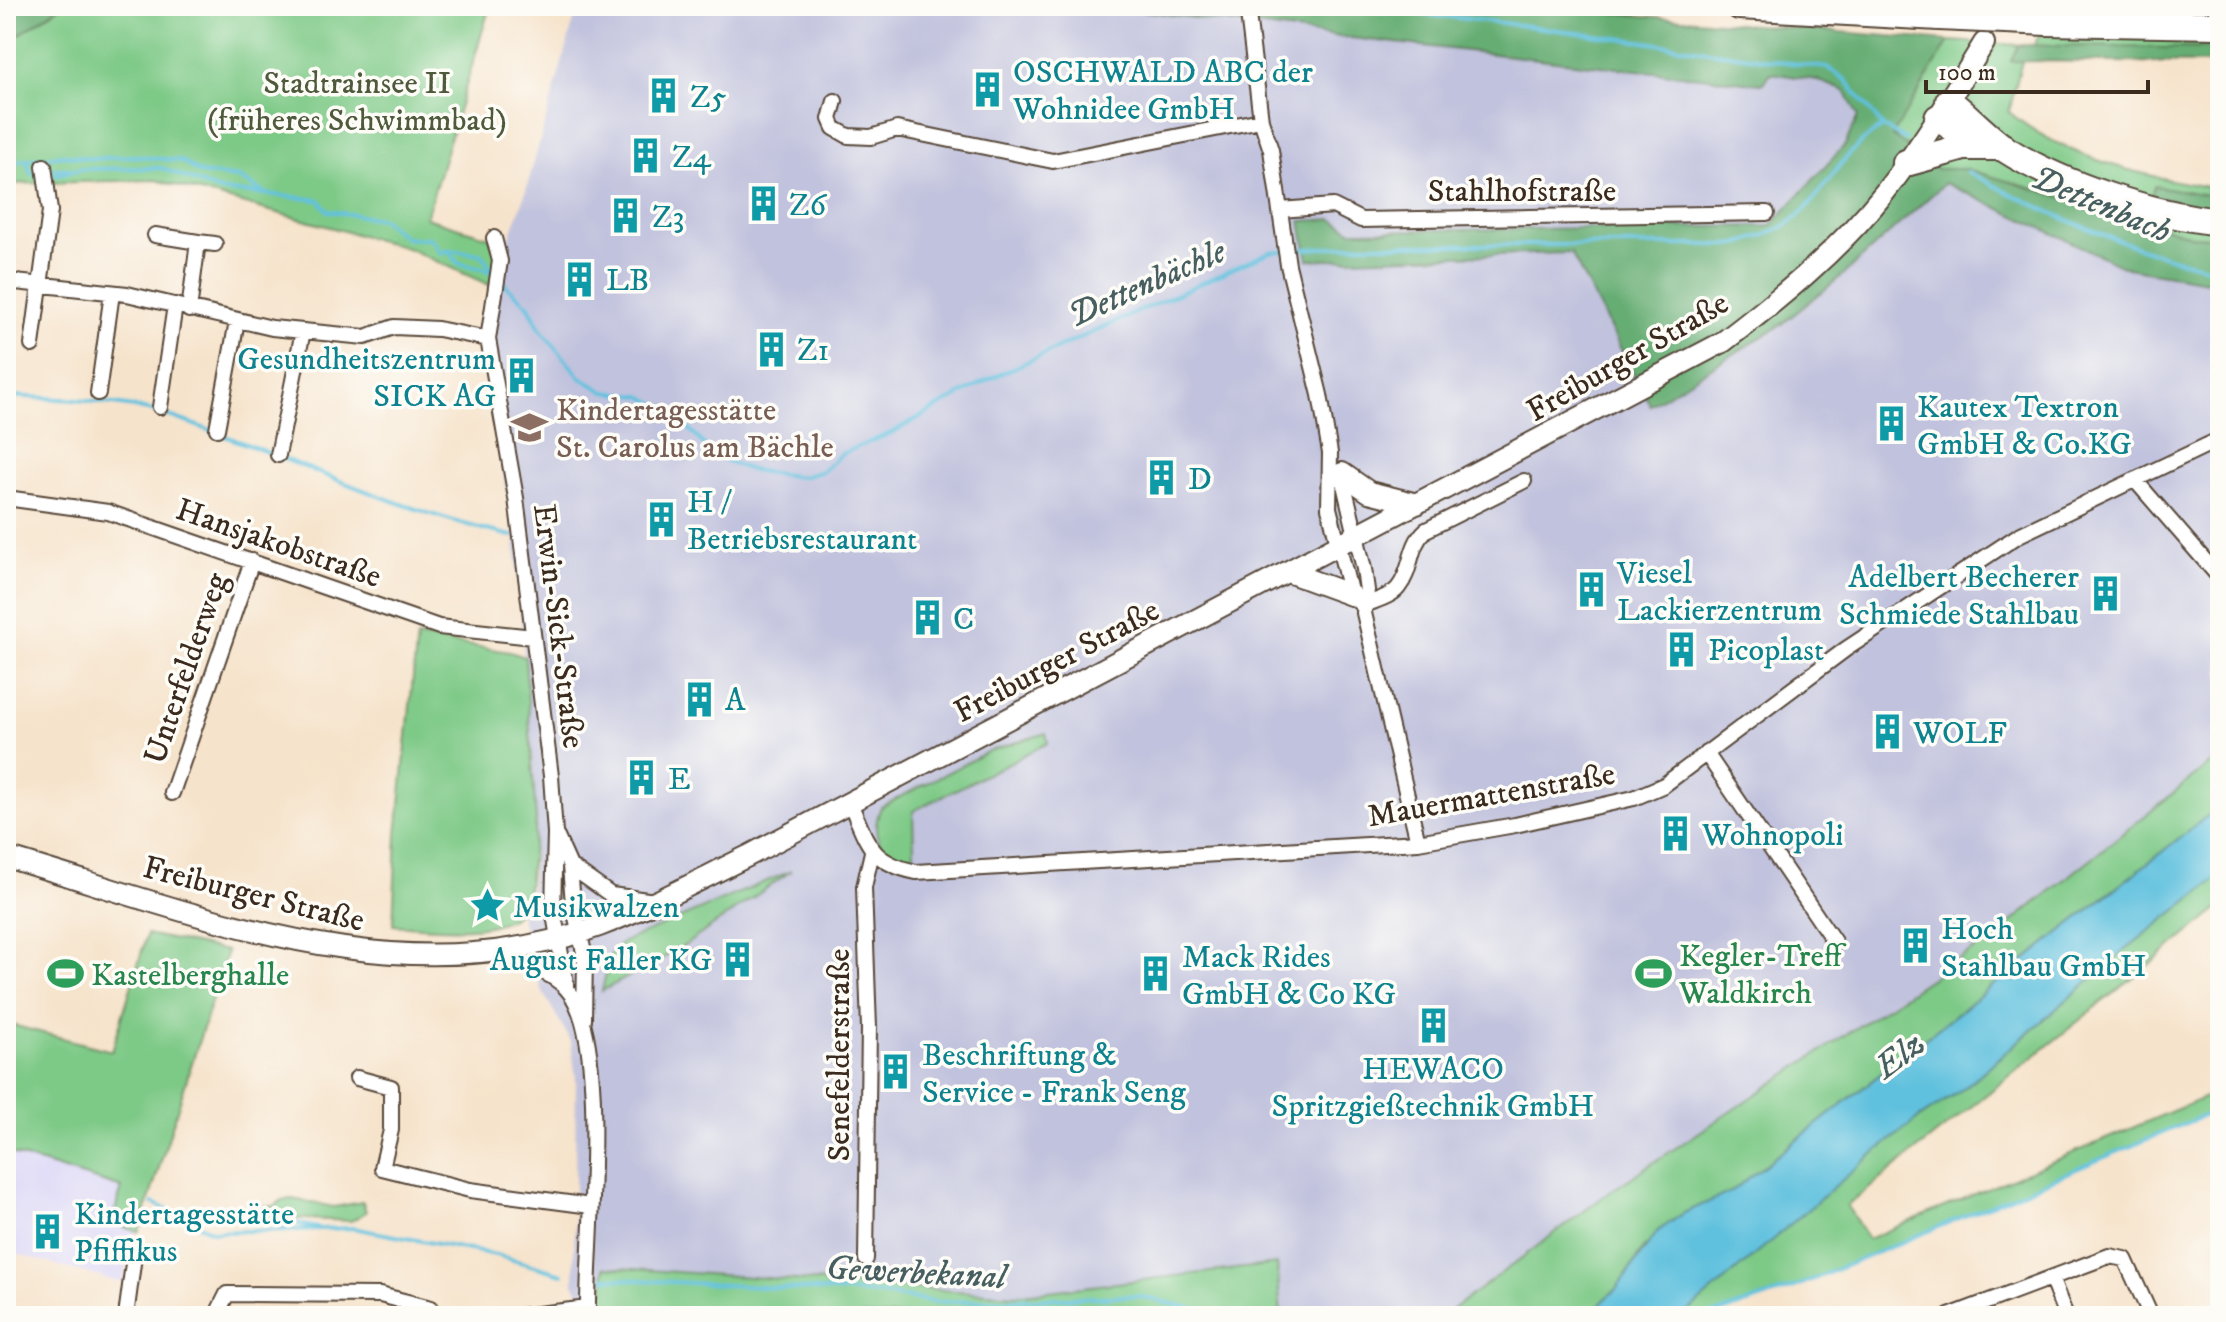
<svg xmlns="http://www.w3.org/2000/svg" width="2226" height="1322" font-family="'IM FELL DW Pica',serif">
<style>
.built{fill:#dbd6f7}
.industrial{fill:#c1c2dd}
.green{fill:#7dc986;stroke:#5c7a52;stroke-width:2}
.forest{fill:#66ad73;stroke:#506c48;stroke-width:2}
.water{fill:#60c1de;stroke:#4e767e;stroke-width:2}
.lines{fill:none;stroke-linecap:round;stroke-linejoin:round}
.stream{stroke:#60c1de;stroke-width:4}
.street-casing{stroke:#574638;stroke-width:18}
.secondary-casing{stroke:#574638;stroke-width:24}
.highway-casing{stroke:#574638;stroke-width:30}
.street{stroke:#fff;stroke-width:14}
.secondary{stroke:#fff;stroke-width:20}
.highway{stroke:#fff;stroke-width:26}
.highway-bridge-casing{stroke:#574638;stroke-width:30;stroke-linecap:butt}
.highway-bridge{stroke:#fff;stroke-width:26}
.labels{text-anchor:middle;stroke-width:7;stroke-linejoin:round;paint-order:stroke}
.culture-label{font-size:32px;fill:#0d838f;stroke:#fdfcf7;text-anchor:start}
.park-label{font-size:32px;fill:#4f5a3d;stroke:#fdfcf7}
.street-label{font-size:32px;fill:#3b2a1e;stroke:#fdfcf7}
.education-label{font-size:32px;fill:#785e54;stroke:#fdfcf7;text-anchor:start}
.leisure-label{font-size:32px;fill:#27864d;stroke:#fdfcf7;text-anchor:start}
.water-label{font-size:34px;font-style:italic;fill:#485f61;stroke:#fdfcf7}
</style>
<rect width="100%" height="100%" fill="#fdfcf7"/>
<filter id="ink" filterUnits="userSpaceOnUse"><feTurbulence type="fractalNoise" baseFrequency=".0125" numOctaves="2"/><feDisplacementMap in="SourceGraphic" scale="16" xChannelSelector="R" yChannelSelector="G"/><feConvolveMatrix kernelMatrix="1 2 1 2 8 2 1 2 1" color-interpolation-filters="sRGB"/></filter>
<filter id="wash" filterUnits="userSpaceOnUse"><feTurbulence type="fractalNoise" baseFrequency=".006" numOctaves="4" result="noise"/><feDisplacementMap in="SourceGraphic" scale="32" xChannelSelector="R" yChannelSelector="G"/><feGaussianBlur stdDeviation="1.8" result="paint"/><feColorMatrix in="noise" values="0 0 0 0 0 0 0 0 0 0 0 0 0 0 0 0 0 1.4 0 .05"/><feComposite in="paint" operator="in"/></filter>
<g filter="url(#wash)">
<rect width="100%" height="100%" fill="#f6e3cb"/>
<!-- built -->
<path class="built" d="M6,1152L122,1188L111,1222L136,1231L122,1283L6,1251Z"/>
<!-- industrial -->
<path class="industrial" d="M578,6H1105L1333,36L1762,84L1770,73L1817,80L1845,91L1858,116L1845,145L1771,226L1353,231L1332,219L1308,260L1571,253L1650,405L1782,325L1844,274L1945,183L2127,268L2220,283V756L1994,936L1611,1191L1444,1316H1281L1276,1264L1015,1295L604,1267L596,1315L588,1308L574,1283L576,1079L571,1041L541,989L520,914L531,889L536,821L534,772L514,532L477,327L523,201Z"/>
<!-- green -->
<path class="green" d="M61,6H490L426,218L503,241L496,288L407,248L156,180L6,184V44Z
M2057,6H2220V49L2033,46Z
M1949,41L2018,45L2011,61H2022L2009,112C2064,159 2151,178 2220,189V197L2155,186L2220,210V238L2194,236L1966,169H1937L1892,135Z
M417,637L510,652L525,657L536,821L526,904C506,939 429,927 393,925L397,834Z
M1046,733L1048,743L913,811L914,856L889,855C874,839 873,826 881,807L989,751Z
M2220,756V806L1731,1192L1645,1246L1617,1288L1588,1316H1444L1611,1191L1994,936Z
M791,871L678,950L602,991L610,955L623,942Z
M2220,876V908L1847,1206L1868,1239L2220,1091V1109L1795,1287L1710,1316H1680L1874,1153L1919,1118L1964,1088L2126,949Z
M147,934L227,951L139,1232L111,1223L122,1188L6,1152V1040L12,1025L112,1051Z
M292,1199L334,1207L363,1202L366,1212L351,1221L260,1217V1206H275L282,1200Z
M1277,1264L1281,1316H522L588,1308L596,1315L604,1287V1267L1015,1295Z"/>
<!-- forest -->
<path class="forest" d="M6,6H61L6,44Z
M1105,6H1526L1949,41L1892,136L1937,169H1966L2194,236L2220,238V283L2127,268L1945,183L1844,274L1781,325L1650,405L1571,253L1308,260L1301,221L1332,219L1353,231L1771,226L1845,145L1858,116L1845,91L1817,80L1771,73L1762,84L1333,36Z
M2018,45L2220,49V63L2011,61Z
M2155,186L2220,197V210L2151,196Z"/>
<!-- water -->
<path class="water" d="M2220,806V876L2126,949L1964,1088L1919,1118L1874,1153L1689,1311L1680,1316H1588L1617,1288L1658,1231L1684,1213L1731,1192Z"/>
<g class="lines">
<!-- stream -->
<path class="stream" d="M1227,6H1243
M1252,6C1444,6 1638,43 1828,68L1846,80L1883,127
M1883,127L1905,139
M26,160L31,173L36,175
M6,163L64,155L93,159L133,156L182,161L200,173L239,178L266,194L319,200L328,211L382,219L406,238C434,242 426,228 441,254L448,250L481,254L495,274
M52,169H70
M1968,172C2047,213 2133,252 2220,270
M53,175L81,169L162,168L220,191L265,194
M448,250L458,263L490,271
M501,281L528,305L541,330L581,378L605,392L641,396L672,411L706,447L724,460L750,470L802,477L823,471L841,454L891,433L985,381L1270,252L1358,245H1734C1755,238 1774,234 1792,221C1827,194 1838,152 1883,127
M6,396C49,398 123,401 163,414C280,452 391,510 512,536
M153,1203L214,1232L353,1228L496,1255L562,1274
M282,1229L288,1221L317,1228
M604,1278L883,1294L935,1302L1138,1296L1223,1316
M1710,1316L1795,1287L2220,1109"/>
</g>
</g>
<g filter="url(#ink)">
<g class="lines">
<defs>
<path id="street" d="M1247,6L1261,120L1271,150L1288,265L1320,395L1330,453L1329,508L1351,595L1363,606
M835,101L830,119L834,128L848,136L871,137L897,129L1053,161L1261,120
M1280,210L1333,206L1361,220L1767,213
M155,235L198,242
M494,238L500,261L488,339L516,498L551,776L555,833L553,909L567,989
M6,281L127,294L272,328L365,337L394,327L438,329L488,339
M189,310L198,242L215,244
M32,345L50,211L44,166
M98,393L112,293
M160,407L175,305
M217,429L237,321
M278,455L303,331
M1341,472L1364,569L1367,590L1364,613L1418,842
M2135,480L2220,578
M6,498L108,512L439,627L533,637
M1363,606C1373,601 1391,597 1398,588C1413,570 1408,546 1426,530L1524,481
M1706,753L1835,943
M172,793L252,561
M850,803C868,843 869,862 916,872L1418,842L1515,825L1634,798L1664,785L1846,649L2019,535L2220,439
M557,837L570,866L573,904L585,957L584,1020
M570,866L611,895L655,901
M488,952C513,961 547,968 566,988C612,1035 586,1247 588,1316
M357,1078L391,1087V1130L382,1168L470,1190L591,1206
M866,1259L869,1028L864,887L872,852
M2051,1278L2066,1316
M126,1316L134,1256
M216,1316L227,1294L380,1295L431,1308L434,1316
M522,1316L588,1308
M1949,1316L2109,1256L2125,1259L2151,1316"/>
<path id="secondary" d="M1342,473L1369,492L1417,504
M1288,572L1351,595
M6,857C198,913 398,1000 599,926C650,907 699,880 748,856L1723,342C1782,297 1839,250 1885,192C1922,145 1953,94 1984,43"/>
<path id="highway" d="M1739,6L1939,17
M2047,22L2220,25
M1949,101C1968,116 1986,136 2005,149C2061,185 2154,215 2220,222
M1938,118L1981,146
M1906,163L1964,147H2003"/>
</defs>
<!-- street casing -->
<use href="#street" class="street-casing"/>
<!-- secondary casing -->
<use href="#secondary" class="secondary-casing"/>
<!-- highway casing -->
<use href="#highway" class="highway-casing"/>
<!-- street -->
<use href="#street" class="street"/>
<!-- secondary -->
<use href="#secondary" class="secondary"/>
<!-- highway -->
<use href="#highway" class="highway"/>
<defs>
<path id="highway-bridge" d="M1939,17L2047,22"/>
</defs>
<!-- highway-bridge casing -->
<use href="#highway-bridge" class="highway-bridge-casing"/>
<!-- highway-bridge -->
<use href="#highway-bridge" class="highway-bridge"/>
</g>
</g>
<!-- icons -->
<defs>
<symbol id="building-bare" viewBox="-9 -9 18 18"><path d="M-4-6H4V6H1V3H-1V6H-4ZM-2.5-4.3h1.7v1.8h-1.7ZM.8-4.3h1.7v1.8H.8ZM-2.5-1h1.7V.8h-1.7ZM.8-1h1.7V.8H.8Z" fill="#0f9aa8" stroke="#fdfcf7" stroke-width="2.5" paint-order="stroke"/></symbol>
<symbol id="school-bare" viewBox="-9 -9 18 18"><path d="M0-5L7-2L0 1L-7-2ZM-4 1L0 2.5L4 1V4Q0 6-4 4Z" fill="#8d6e63" stroke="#fdfcf7" stroke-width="2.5" paint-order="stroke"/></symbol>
<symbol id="sight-bare" viewBox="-9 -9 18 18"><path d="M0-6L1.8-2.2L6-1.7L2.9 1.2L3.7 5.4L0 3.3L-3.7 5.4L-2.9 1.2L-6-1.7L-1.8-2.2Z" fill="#0f9aa8" stroke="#fdfcf7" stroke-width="2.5" paint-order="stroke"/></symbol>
<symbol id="stadium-bare" viewBox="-9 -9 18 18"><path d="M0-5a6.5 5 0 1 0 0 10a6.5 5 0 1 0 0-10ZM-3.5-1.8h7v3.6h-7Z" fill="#2e9e5b" stroke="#fdfcf7" stroke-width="2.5" paint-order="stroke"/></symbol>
</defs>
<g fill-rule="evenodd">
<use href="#building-bare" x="962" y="64" width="51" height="51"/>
<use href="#building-bare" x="638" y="70" width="51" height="51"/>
<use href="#building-bare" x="620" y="130" width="51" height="51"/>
<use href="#building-bare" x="738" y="178" width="51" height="51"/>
<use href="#building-bare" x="600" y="190" width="51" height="51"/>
<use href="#building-bare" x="554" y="254" width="51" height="51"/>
<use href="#building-bare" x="746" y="324" width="51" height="51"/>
<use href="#building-bare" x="496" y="350" width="51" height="51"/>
<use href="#building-bare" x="1866" y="398" width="51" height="51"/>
<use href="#school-bare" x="504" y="402" width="51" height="51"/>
<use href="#building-bare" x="1136" y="452" width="51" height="51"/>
<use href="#building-bare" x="636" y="494" width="51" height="51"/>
<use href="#building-bare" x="1566" y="564" width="51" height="51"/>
<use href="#building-bare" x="2080" y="568" width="51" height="51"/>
<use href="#building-bare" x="902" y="592" width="51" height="51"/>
<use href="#building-bare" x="1656" y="624" width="51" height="51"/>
<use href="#building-bare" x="674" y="674" width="51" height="51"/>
<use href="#building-bare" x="1862" y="706" width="51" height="51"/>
<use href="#building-bare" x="616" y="752" width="51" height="51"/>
<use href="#building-bare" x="1650" y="808" width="51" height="51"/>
<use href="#sight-bare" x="462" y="880" width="51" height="51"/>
<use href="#building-bare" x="1890" y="920" width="51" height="51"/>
<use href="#building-bare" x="712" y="934" width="51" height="51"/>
<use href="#stadium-bare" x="1628" y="948" width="51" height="51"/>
<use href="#stadium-bare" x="40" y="948" width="51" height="51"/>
<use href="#building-bare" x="1130" y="948" width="51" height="51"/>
<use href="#building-bare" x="1408" y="1000" width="51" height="51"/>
<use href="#building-bare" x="870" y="1046" width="51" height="51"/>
<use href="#building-bare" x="22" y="1206" width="51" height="51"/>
</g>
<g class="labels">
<!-- culture labels -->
<g class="culture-label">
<text x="1013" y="82">OSCHWALD ABC der<tspan x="1013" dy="37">Wohnidee GmbH</tspan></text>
<text x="690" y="107">Z5</text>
<text x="672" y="167">Z4</text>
<text x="789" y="215">Z6</text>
<text x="652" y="227">Z3</text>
<text x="606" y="290">LB</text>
<text x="797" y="360">Z1</text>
<text x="496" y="369" text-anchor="end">Gesundheitszentrum<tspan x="496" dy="37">SICK AG</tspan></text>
<text x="1917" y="417">Kautex Textron<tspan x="1917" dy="37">GmbH &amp; Co.KG</tspan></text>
<text x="1188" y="489">D</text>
<text x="687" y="512">H /<tspan x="687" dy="37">Betriebsrestaurant</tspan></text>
<text x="1617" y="583">Viesel<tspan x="1617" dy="37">Lackierzentrum</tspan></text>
<text x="2079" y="587" text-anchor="end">Adelbert Becherer<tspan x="2079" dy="37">Schmiede Stahlbau</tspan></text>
<text x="953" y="629">C</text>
<text x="1708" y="660">Picoplast</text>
<text x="725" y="710">A</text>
<text x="1913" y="743">WOLF</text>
<text x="668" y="789">E</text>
<text x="1702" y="845">Wohnopoli</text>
<text x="513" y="917">Musikwalzen</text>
<text x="1941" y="939">Hoch<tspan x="1941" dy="37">Stahlbau GmbH</tspan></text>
<text x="1182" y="967">Mack Rides<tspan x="1182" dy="37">GmbH &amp; Co KG</tspan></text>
<text x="712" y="970" text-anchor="end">August Faller KG</text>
<text x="922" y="1065">Beschriftung &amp;<tspan x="922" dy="37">Service - Frank Seng</tspan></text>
<text x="1433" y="1079" text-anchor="middle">HEWACO<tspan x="1433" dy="37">Spritzgießtechnik GmbH</tspan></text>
<text x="74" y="1224">Kindertagesstätte<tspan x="74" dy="37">Pfiffikus</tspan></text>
</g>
<!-- park labels -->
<g class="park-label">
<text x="357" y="93">Stadtrainsee II<tspan x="357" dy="37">(früheres Schwimmbad)</tspan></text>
</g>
<!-- street labels -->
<g class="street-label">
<text x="1522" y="201">Stahlhofstraße</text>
<text transform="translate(1627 356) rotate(-30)" y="11">Freiburger Straße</text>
<text transform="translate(279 542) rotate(19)" y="11">Hansjakobstraße</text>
<text transform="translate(560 626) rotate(83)" y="11">Erwin-Sick-Straße</text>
<text transform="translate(1056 660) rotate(-28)" y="11">Freiburger Straße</text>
<text transform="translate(185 668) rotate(-71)" y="11">Unterfelderweg</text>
<text transform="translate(1491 794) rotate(-10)" y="11">Mauermattenstraße</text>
<text transform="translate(254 893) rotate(14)" y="11">Freiburger Straße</text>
<text transform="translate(838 1055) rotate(-90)" y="11">Senefelderstraße</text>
</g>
<!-- education labels -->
<g class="education-label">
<text x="556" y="420">Kindertagesstätte<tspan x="556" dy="37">St. Carolus am Bächle</tspan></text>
</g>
<!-- leisure labels -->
<g class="leisure-label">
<text x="1679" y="966">Kegler-Treff<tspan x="1679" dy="37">Waldkirch</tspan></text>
<text x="91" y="985">Kastelberghalle</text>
</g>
<!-- water labels -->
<g class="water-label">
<text transform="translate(2102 203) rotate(23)" y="12">Dettenbach</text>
<text transform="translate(1146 282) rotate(-24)" y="12">Dettenbächle</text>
<text transform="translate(1899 1054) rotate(-38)" y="12">Elz</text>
<text transform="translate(916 1271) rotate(3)" y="12">Gewerbekanal</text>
</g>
</g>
<!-- margin -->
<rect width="2226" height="1322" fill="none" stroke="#fdfcf7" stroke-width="32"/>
<!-- scale -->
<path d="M1926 80v12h222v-12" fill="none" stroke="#3b2a1e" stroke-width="4"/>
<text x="1938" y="80" font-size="24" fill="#3b2a1e" stroke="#fdfcf7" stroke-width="6" paint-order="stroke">100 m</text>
</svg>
